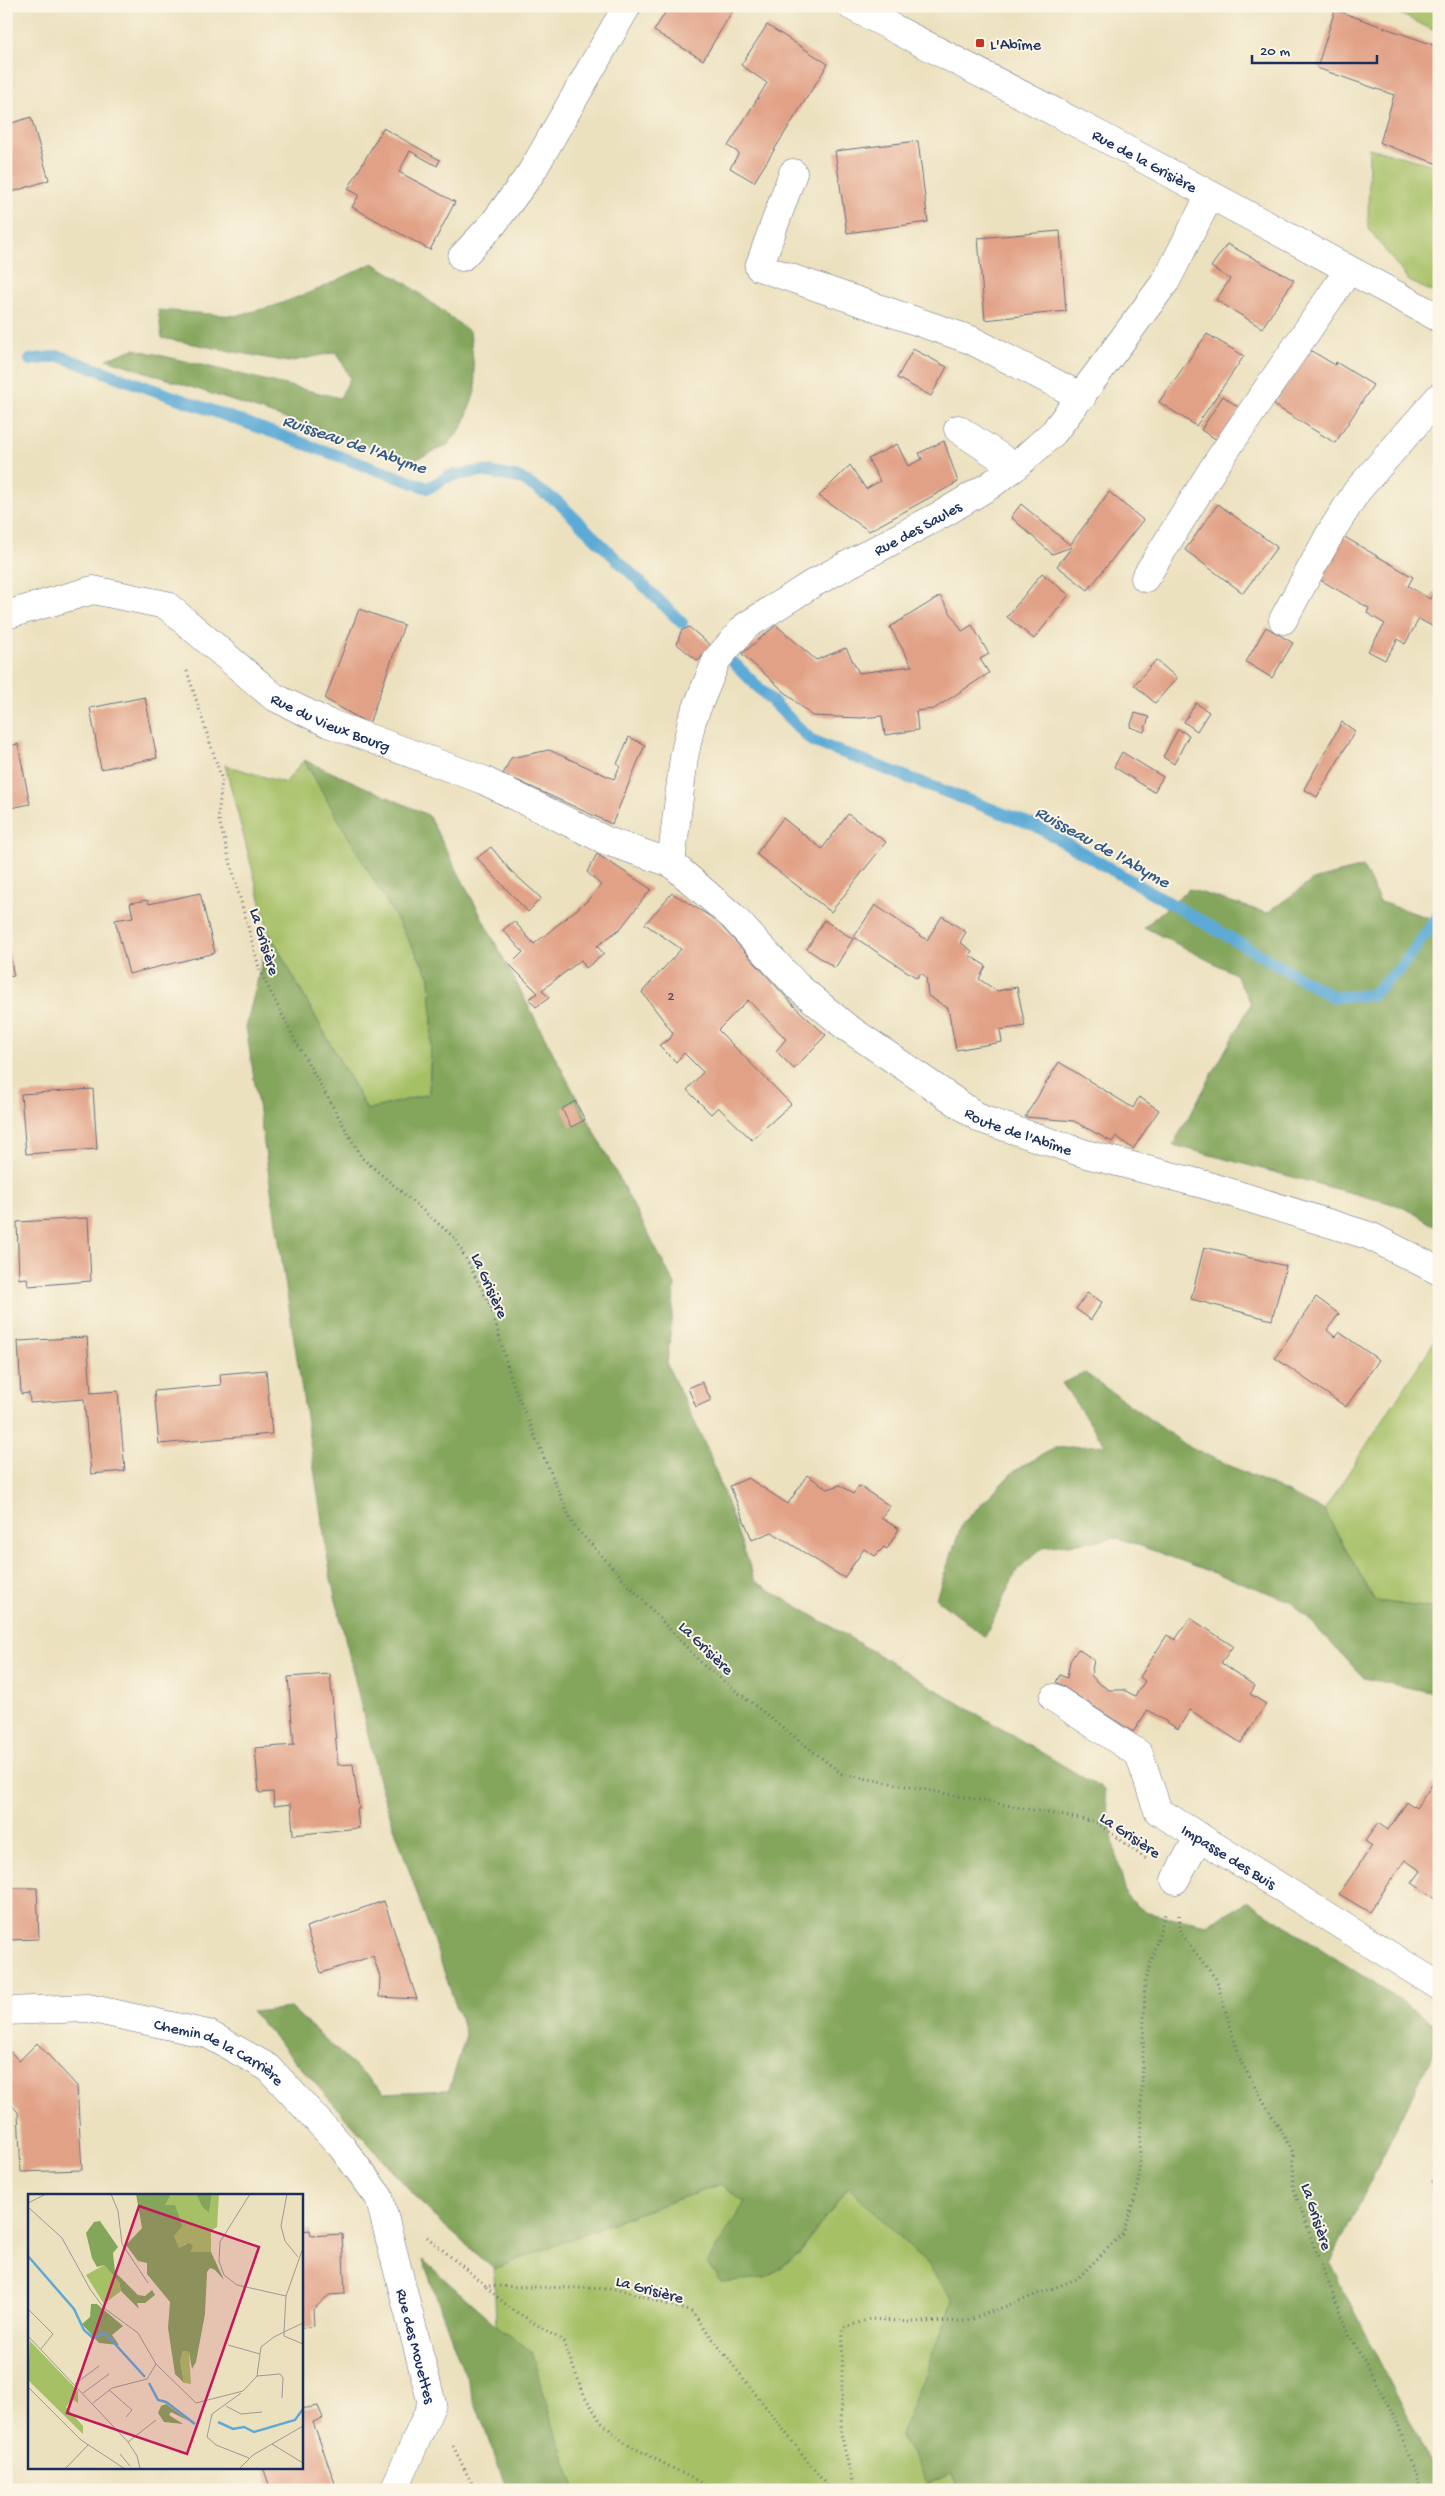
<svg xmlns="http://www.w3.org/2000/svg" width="1445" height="2496" font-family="'Gochi Hand',sans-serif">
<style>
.green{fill:#a6c066;stroke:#607862}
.forest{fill:#84a65b;stroke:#506a5c}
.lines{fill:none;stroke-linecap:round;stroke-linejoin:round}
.stream{stroke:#5daad6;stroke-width:12}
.building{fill:#e1a186}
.minor-casing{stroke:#646d80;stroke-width:29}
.path{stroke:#646d80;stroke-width:3;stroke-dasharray:1 4;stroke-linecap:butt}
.minor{stroke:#fff;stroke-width:28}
.poi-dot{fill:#c8321e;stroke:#fcf5e5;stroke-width:2}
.labels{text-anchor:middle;stroke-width:4;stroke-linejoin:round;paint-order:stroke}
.number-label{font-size:14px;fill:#4c4c68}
.poi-label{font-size:16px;fill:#1b2f5e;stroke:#fcf5e5;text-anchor:start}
.street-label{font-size:16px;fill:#1b2f5e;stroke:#fcf5e5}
.water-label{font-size:18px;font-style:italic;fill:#325a88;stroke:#fcf5e5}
.inset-river{fill:none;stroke:#5daad6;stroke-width:2.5}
.inset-road{fill:none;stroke:#989a98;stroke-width:1}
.view{fill:#c2185b;fill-opacity:0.15;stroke:#c2185b;stroke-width:2.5}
.inset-edge{fill:none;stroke:#1b2f5e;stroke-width:2.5}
</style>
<rect width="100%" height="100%" fill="#fcf5e5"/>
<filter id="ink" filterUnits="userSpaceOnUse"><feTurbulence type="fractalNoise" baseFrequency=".02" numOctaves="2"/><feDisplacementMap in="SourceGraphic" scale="10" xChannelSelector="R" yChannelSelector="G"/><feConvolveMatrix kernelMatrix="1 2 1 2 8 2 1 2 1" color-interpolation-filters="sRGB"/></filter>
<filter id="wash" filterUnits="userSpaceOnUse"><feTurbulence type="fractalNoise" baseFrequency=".0096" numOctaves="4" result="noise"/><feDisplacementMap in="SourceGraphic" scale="20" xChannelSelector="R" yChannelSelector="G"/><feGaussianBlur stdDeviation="1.12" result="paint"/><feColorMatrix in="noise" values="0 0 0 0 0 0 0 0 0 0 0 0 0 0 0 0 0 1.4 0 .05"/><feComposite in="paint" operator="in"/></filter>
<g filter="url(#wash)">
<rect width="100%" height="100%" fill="#ece1bf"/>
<!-- green -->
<path class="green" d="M1384,6H1439V33Z
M1369,148L1439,166V295L1409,281L1368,228Z
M304,760L430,977L432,1023L429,1094L367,1110L269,933L225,765L285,783Z
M1439,1334V1609L1375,1601L1324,1510Z
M722,2184L745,2201L798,2255L848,2187L930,2267L953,2301L929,2484L950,2473L960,2490H576L553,2426L531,2352L496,2325L494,2269L619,2220Z"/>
<!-- forest -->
<path class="forest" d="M373,263L407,284L470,332L476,389L463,426L448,445L412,461L107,359L134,349L340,398L350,378L337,352L288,362L162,338L158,310L235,316L274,306L319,289Z
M304,760L428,815L675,1285L667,1365L708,1450L755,1581L1104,1790L1114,1847L1127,1897L1144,1911L1206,1925L1248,1901L1439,2026V2041L1330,2264L1439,2479V2490H960L950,2474L928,2484L901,2435L953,2301L930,2267L848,2187L798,2255L765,2278L721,2282L707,2263L745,2202L721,2184L619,2220L494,2269L431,2214L252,2012L291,2008L384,2093L449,2090L466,2035L381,1789L331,1579L246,1027L269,933L367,1110L429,1094L432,1023L430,977Z
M1363,867L1380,902L1439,921V1229L1404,1207L1173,1145L1251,1004L1235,974L1144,927L1189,889L1267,913L1313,880Z
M1085,1373L1186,1445L1324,1510L1375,1601L1439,1609V1694L1364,1678L1291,1601L1119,1538L1043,1547L1017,1570L985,1637L936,1598L962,1524L1015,1470L1055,1448L1105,1445L1062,1383Z
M423,2260L496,2325L531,2351L553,2426L576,2490H507Z"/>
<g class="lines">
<!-- stream -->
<path class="stream" d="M30,360L59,356L428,488L449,476L482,471L520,478L558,502L682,623
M734,663L812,741L1036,826L1333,997L1371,995L1400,969L1439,915"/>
</g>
<g id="blocks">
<!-- building -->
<path class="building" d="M669,6H727L733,10L703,60L654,31Z
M1335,10L1439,47L1438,164L1380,143L1394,95L1317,68Z
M767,25L828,64L754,182L730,168L739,153L728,146L767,83L741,65Z
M31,117L49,180L6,194V125Z
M383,128L440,160L437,166L410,151L399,172L455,202L430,250L352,207L359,195L348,189Z
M918,141L928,222L847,233L835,151Z
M1060,231L1066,311L985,320L978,238Z
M1227,244L1294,280L1262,328L1216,300L1230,279L1211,267Z
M1207,334L1244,356L1196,426L1159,402Z
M913,349L947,367L931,396L897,378Z
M1310,350L1335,365L1336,362L1373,385L1335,443L1274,405Z
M1223,396L1241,409L1219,441L1201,430Z
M944,441L958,482L869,531L819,496L850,465L866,489L880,481L868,459L897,444L908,466L922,459L919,453Z
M1109,492L1143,520L1088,590L1057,566L1072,547L1052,554L1011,517L1021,504L1070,545Z
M1218,504L1277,547L1243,593L1185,550Z
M1341,535L1413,577L1408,586L1430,599L1439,585V630L1419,619L1405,644L1398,639L1385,660L1368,651L1385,624L1367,613L1369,608L1317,578Z
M1042,573L1069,595L1034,639L1007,617Z
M940,596L962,631L972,625L989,654L980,659L989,673L934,709L916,711L918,730L885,735L882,716L861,718L812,716L742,654L776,625L816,660L846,648L859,673L912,666L890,627Z
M359,609L404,625L369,724L325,699Z
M689,627L711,646L698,661L677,644L681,631Z
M1266,627L1293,643L1272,678L1246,662Z
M1156,660L1177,678L1155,703L1134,685Z
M145,697L157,758L101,769L90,708Z
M1196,703L1209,712L1197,731L1184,722Z
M1135,713L1149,717L1144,732L1130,727Z
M1342,722L1355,731L1317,797L1304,789Z
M1178,729L1189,735L1174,764L1163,757Z
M629,737L645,745L612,824L503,774L511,758L549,750L614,779L620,766L617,764Z
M18,744L30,804L6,809V747Z
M1122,752L1163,777L1154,792L1114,767Z
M848,814L886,842L831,912L756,854L783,818L822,849Z
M491,847L510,870L541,898L528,912L477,858Z
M597,854L651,889L621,928L597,946L604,954L586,968L581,960L542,990L549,998L536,1007L529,999L538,993L510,965L523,952L503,930L514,921L534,944L587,901L601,885L587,872Z
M200,893L215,953L129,974L115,920L133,917L130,903L147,900L149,904Z
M672,893L716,920L796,1008L826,1035L794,1069L776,1051L786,1039L748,1000L718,1030L791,1104L752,1140L718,1107L711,1114L687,1090L703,1072L684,1053L676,1062L659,1045L670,1039L673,1033L642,992L681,949L645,924Z
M875,905L927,940L942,916L966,932L960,942L972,951L969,955L986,966L979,979L997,991L1017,987L1025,1026L1000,1030L1002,1042L956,1050L948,1008L928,996L926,977L921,973L917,978L854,937Z
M824,920L853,939L835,968L807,949Z
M6,936L14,976L6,977Z
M1059,1062L1133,1108L1139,1097L1159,1110L1133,1149L1116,1136L1112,1142L1074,1121L1025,1117Z
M93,1089L97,1149L26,1154L21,1094Z
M575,1101L585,1120L571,1127L562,1109Z
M88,1218L91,1281L28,1286L27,1278L19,1279L17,1222Z
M1204,1247L1286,1266L1272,1320L1191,1299Z
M1087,1293L1102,1302L1091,1320L1076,1309Z
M1316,1297L1339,1314L1327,1330L1335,1337L1339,1332L1379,1360L1346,1407L1275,1358Z
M87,1337L91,1393L118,1391L125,1471L91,1474L84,1399L30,1403L29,1393L21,1394L18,1341Z
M266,1370L272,1434L159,1444L154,1391L221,1385L220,1374Z
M702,1382L711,1400L696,1407L688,1388Z
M807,1475L828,1489L840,1485L853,1494L859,1486L890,1506L881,1518L899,1529L887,1549L884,1547L875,1556L864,1549L844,1578L772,1532L752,1540L730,1486L748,1478L788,1504Z
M1190,1618L1233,1646L1221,1663L1255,1686L1250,1694L1266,1704L1241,1743L1190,1710L1178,1729L1148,1710L1133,1732L1056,1682L1060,1675L1067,1678L1070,1661L1078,1649L1094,1660L1091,1675L1097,1682L1109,1690H1124L1135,1696L1145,1681L1140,1677L1167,1635L1175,1640Z
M330,1674L338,1765L353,1764L359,1809H357L359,1828L293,1835L291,1804L274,1806L273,1792L259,1793L255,1748L294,1745L288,1677Z
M1434,1782L1439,1785V1901L1412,1883L1421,1871L1405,1860L1369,1912L1339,1894L1372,1846L1365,1841L1378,1823L1388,1830L1407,1802L1416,1808Z
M6,1882H9V1888H37L39,1939L6,1940Z
M384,1901L417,1999L379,1997L380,1977L373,1956L321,1973L306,1927Z
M37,2043L77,2086L82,2170L21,2172L18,2112L6,2099V2057L11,2052L19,2061Z
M1439,2179V2196L1432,2182Z
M310,2230L311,2236L342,2234L345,2294L329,2295L313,2310L314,2326L301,2328V2231Z
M318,2406L323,2418L313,2422L336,2486L326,2490H271L263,2467H301V2409Z"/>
</g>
</g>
<g filter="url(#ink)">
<use href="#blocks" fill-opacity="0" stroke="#646d80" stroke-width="1"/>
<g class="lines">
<defs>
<g id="minor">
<path id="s1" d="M851,6L1103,137L1439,318"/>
<path d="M793,173L759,267L971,340L1082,397"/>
<path d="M462,257L493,224L531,173L627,6"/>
<path d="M958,429L1015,467"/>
<path d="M1145,578L1214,467L1348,271"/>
<path id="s2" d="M6,615L93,590L166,605L274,697L328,723L483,780L607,841L671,863L733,917L797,986L845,1026L981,1119L1086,1154L1206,1185L1370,1236L1439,1271"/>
<path d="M1283,620L1331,532L1357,491L1439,397"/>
<path id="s3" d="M671,863L684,757L692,720L717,659L746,626L812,584L944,513L989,486L1015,467L1054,432L1166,281L1210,195"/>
<path id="s4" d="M1054,1698L1139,1754L1158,1811L1439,1986"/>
<path d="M1175,1880L1199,1836"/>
<path id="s5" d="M6,2011L88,2008L208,2034L269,2068L341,2146L379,2197L432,2404L394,2490"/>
</g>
</defs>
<!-- minor casing -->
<use href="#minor" class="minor-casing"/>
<!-- path -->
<path class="path" d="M187,671L222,780L218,817L260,971L295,1040L362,1158L455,1238L491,1307L512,1382L573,1525L703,1665L842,1774L1096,1822L1146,1859
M1179,1915L1180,1933L1216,1979L1241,2062L1294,2154L1293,2187L1315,2249L1350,2336L1395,2417L1421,2490
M427,2237L486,2286L618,2289L692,2312L830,2490
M486,2287L510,2308L563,2341L585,2397L601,2422L625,2443L714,2490
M453,2446L475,2490
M854,2490L841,2433L843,2328L870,2319L909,2322L967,2321L1077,2279L1123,2233L1139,2184L1145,1982L1165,1914"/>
<!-- minor -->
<use href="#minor" class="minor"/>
</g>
</g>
<!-- markers -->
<rect class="poi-dot" x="975" y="38" width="10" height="10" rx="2.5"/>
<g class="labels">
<!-- number labels -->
<g class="number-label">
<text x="671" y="1000">2</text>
</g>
<!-- poi labels -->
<g class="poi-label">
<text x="990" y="49">L'Abîme</text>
</g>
<!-- street labels -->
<g class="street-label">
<text dy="6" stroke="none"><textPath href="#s1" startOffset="332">Rue de la Grisière</textPath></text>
<text dy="6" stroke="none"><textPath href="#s3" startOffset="452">Rue des Saules</textPath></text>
<text dy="6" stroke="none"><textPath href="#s2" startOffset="369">Rue du Vieux Bourg</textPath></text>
<text transform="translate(266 941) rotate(73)" y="6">La Grisière</text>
<text dy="6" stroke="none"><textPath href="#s2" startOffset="1181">Route de l'Abîme</textPath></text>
<text transform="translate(491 1285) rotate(66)" y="6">La Grisière</text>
<text transform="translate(707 1647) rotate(44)" y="6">La Grisière</text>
<text transform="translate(1131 1834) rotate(34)" y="6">La Grisière</text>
<text dy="6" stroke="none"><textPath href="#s4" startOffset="246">Impasse des Buis</textPath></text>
<text dy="6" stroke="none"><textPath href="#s5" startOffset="222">Chemin de la Carrière</textPath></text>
<text transform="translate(1318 2216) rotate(72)" y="6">La Grisière</text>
<text transform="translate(650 2288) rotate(15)" y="6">La Grisière</text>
<text dy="6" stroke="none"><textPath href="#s5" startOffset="598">Rue des Mouettes</textPath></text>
</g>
<!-- water labels -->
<g class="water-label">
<text transform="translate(355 443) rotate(19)" y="6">Ruisseau de l'Abyme</text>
<text transform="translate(1103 846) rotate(29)" y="6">Ruisseau de l'Abyme</text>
</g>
</g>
<!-- overview -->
<g transform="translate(28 2194)">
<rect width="275" height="275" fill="#ece1bf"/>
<path d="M143,0H168L174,13L181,19L184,0H191L189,33L183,37V58H162L158,50L151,55L146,42L151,28L137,10ZM76,71L91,88L93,97L76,110L58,81ZM2,147L50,197V209L44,205L38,213L55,232V240L0,186ZM155,157L161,158L163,190L156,189L152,167Z" fill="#a6c066"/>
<path d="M108,0H143L137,11H147L153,28L154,32L146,42L151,54L161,49L165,52L162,58H183L196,86L187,76L182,74L179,78L177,120L168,168L164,175L161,158L155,157L152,167L156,189L147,180L140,134L142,108L119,80V69L110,67L98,51L114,34ZM168,0H184L181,19L174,13ZM72,27L90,53L85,59L87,78L110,101L117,102L124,96L127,101L117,109H109L111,115L93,97L91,88L76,71L69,73L64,64L58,39L66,28ZM63,110H69L95,132L84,141L91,151L71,149L54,130L62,123ZM138,210L161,227L143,218L141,221L155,230L136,228L130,219L133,212Z" fill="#84a65b"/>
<path class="inset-river" d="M0,62L46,115L56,136L65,144L77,139L117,183M121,189L130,206L138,208L167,230M190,228L205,235L216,233L226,238L267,226L275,215"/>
<path class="inset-road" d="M83,0L90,17L94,50L120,89M222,0L192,48L191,67L196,81L209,91L258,102L256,138M259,0L253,32L257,47L270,63M0,9L18,0M0,13L34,44L62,95L76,114L110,139L128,170L168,209L215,197L229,182L233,153L246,143L256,138V142L275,150M258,102L275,54M0,115L25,140L13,155M256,138L275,129M0,142L100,248L109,262L112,274M200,151L232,160M229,182L252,180L255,184L254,204M47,190L71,172M0,193L53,246L97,275M81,196L104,216L98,223M55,199L81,180M213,199L184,220L179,243L188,251L221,264M65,209L84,194L119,185L128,170M198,212L213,220L234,218M100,248L128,226M244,250L275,269M92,260L102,272M37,275L60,251M211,275L225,261L275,232"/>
<path class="view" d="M111,12L231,53L159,260L39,219Z"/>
<rect width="275" height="275" class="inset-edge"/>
</g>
<!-- margin -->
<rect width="1445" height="2496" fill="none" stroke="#fcf5e5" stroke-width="25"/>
<!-- scale -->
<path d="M1252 55v8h125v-8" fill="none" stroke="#1b2f5e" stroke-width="2.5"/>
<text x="1260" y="55" font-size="15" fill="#1b2f5e" stroke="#fcf5e5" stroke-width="4" paint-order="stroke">20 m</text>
</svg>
